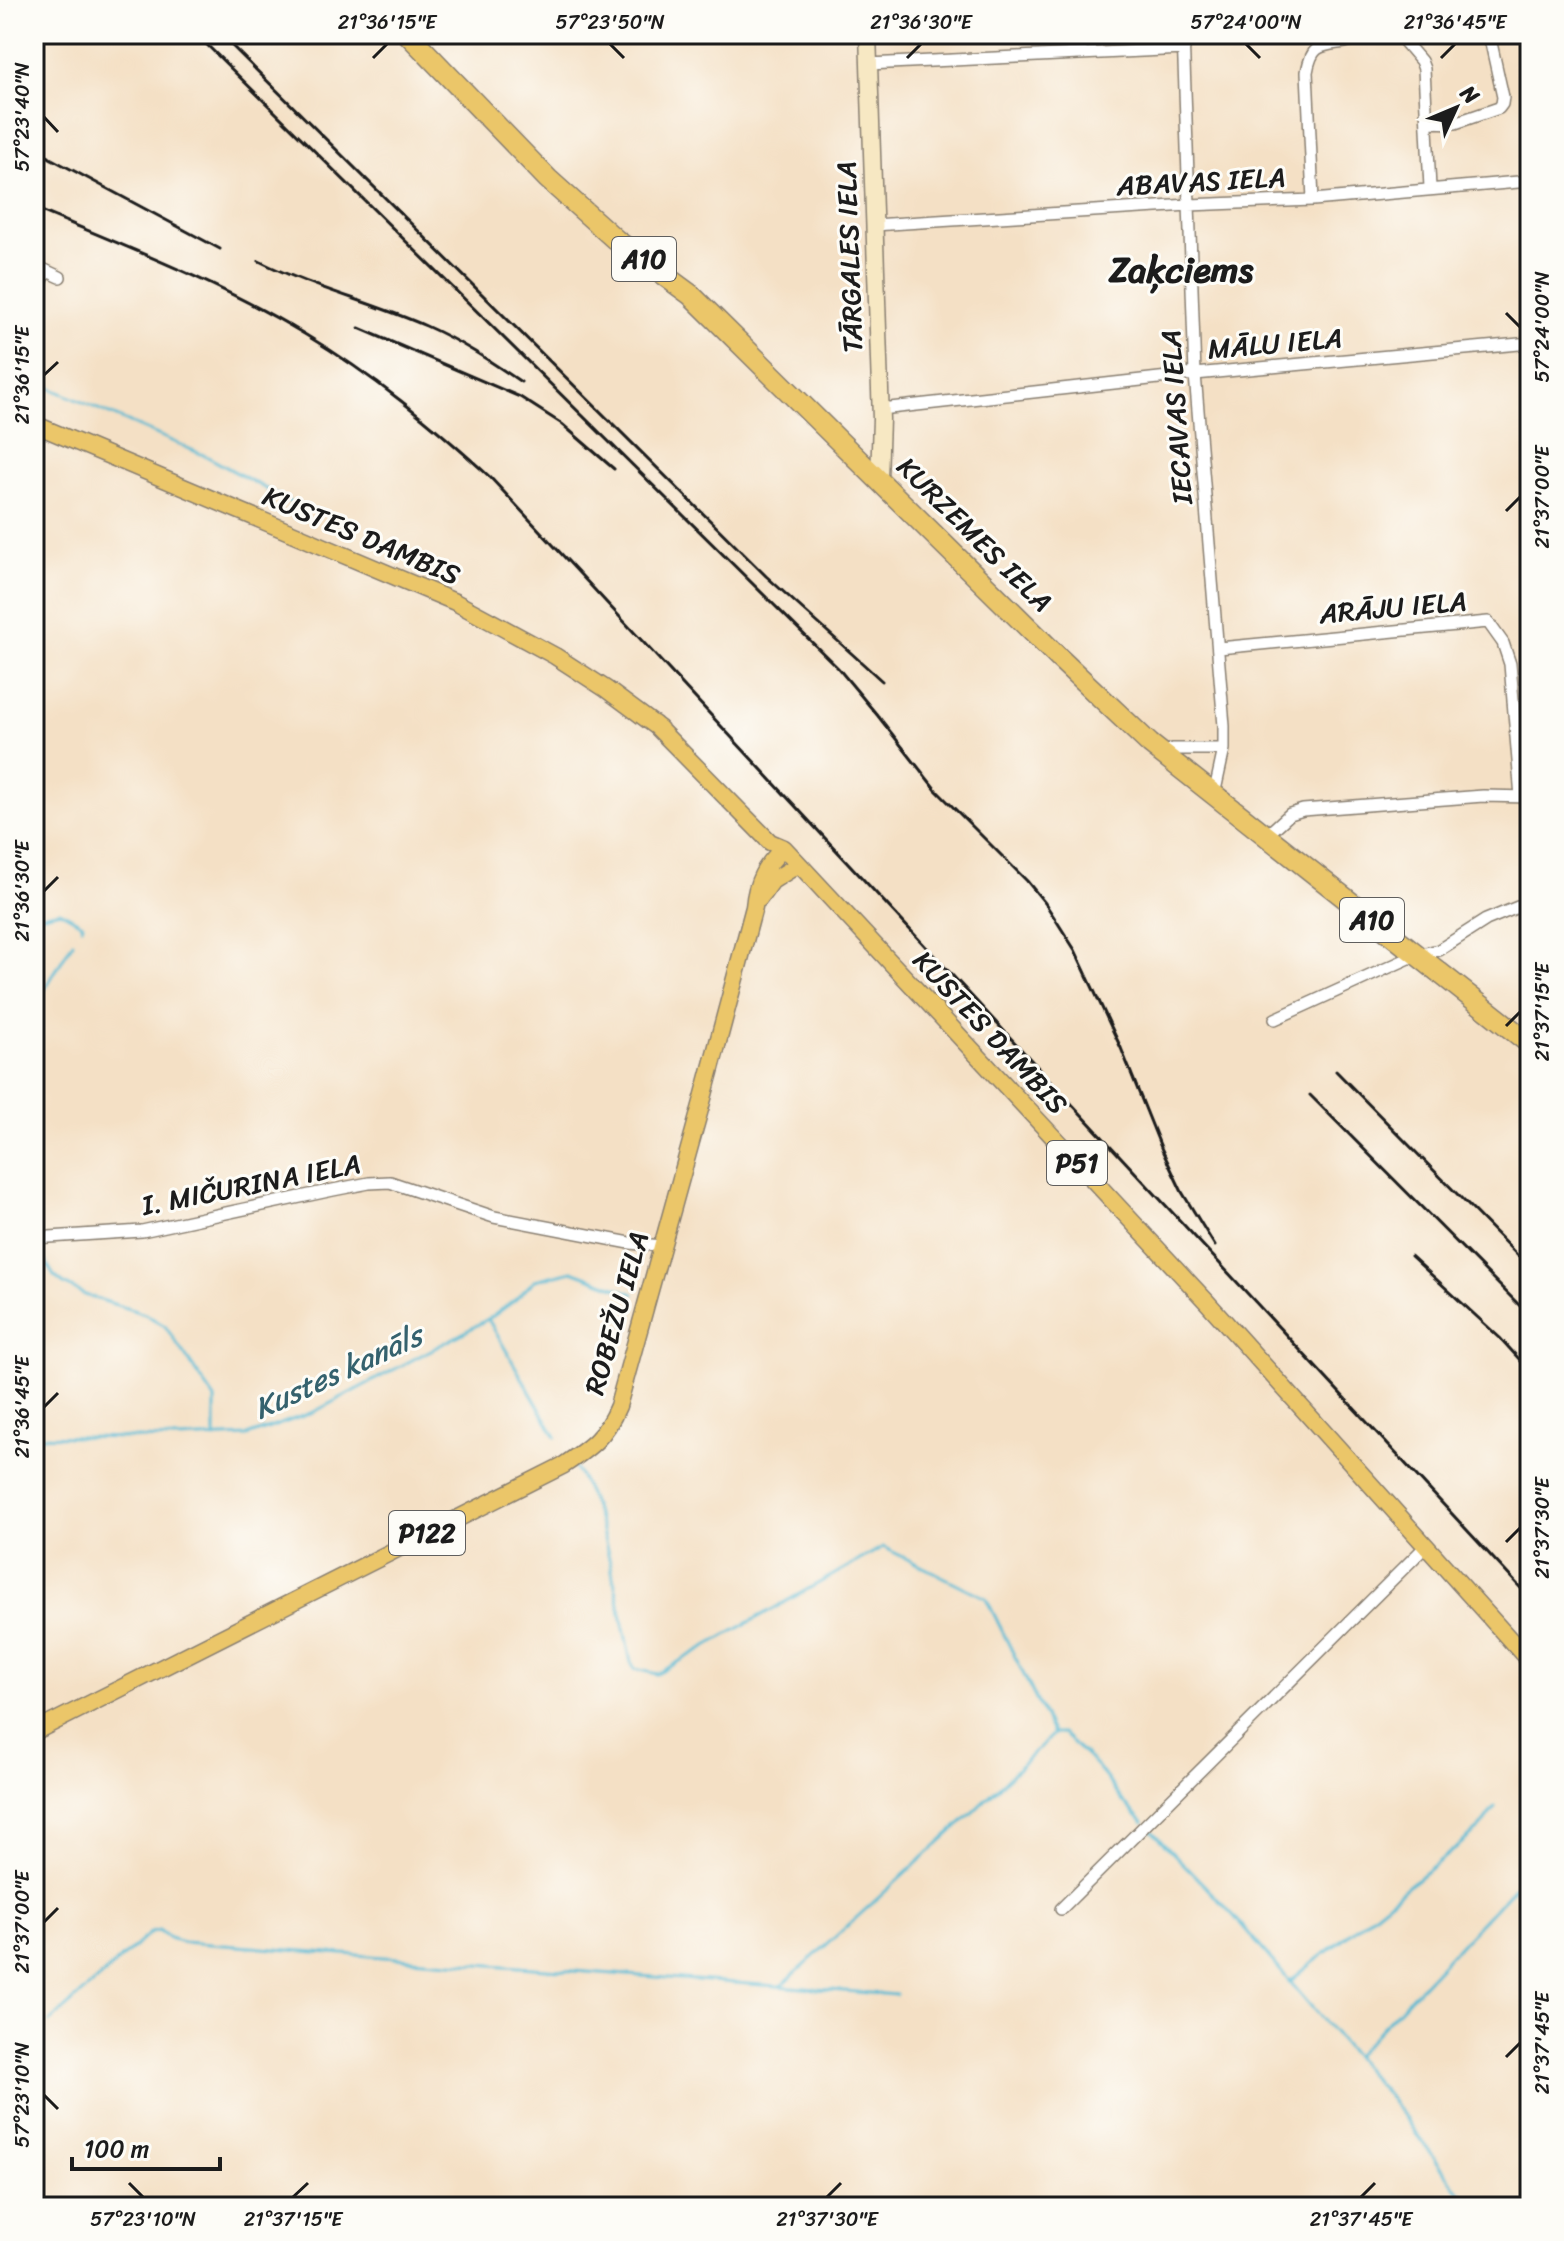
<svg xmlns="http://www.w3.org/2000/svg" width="1564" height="2241" font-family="Sriracha,sans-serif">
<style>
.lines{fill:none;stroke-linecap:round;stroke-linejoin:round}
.stream{stroke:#53b8d2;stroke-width:3}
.street-casing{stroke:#887e70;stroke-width:14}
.secondary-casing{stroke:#887e70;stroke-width:19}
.primary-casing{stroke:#887e70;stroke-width:19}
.highway-casing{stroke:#887e70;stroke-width:23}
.street{stroke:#fff;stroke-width:11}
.secondary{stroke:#f7e8c3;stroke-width:16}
.primary{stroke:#ebc669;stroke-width:16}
.highway{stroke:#ebc669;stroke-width:20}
.rail{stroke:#1c1c1c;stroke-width:3}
.ticks{fill:none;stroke:#1c1c1c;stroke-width:3}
.labels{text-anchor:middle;stroke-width:6;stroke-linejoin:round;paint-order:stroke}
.shield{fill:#fdfcf7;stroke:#605f5e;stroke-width:2}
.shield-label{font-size:26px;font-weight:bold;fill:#1c1c1c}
.street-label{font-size:28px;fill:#1c1c1c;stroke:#fdfcf7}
.water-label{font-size:30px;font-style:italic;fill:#35626e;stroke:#fdfcf7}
.district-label{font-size:36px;font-weight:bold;fill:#1c1c1c;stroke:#fdfcf7}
.neatline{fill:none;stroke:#1c1c1c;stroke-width:3}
.ticks-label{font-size:20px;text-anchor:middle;fill:#1c1c1c}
</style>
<rect width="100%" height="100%" fill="#fdfcf7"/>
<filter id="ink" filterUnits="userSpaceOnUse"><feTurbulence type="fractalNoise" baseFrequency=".0125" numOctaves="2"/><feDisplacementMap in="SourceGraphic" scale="16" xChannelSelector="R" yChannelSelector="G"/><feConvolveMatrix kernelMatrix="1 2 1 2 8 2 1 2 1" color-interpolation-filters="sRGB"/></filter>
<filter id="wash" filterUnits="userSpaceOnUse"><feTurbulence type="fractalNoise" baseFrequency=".006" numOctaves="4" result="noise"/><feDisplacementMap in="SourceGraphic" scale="32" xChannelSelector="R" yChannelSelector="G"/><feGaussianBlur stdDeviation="1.8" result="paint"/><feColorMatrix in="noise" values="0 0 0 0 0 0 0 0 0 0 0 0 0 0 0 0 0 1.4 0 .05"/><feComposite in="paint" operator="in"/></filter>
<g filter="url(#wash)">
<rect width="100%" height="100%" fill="#f4e0c5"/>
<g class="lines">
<!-- stream -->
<path class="stream" d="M34,381L208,457L297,506
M34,917L60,911L83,924L82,927
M34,1007L73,942
M34,1252H40L54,1276L64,1284L85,1295L145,1314L165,1326L215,1399V1438
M488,1319L556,1437
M34,1436L178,1439L247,1436L314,1412L463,1333L493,1316L515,1300L535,1280L572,1271L634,1294
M573,1465C606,1513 618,1604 631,1662L635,1669L657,1674L883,1547L986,1598L1053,1734
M1149,1828L1233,1915L1392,2101L1457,2189L1476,2207
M1289,1982L1478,1830L1495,1807
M781,1986L971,1814L1053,1734H1063L1098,1767L1124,1803L1143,1822
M50,2022L151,1932L159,1930L169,1938L183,1942L897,1995
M34,2035L38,2032
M1354,2057L1530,1871"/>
</g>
</g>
<g filter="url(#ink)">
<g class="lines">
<defs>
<path id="street" d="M1183,34L1195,374L1224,726V749L1214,795
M1344,34L1345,42L1374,34
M1398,34L1421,61L1424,69L1430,188
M868,64L1184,49
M1427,122L1455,123L1499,108L1502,104L1503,97L1489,34
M1313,200L1307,72C1312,44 1320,46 1345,42
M874,225L1189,205L1313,200L1530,181
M34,265L60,277
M34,300L46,271
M881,409L1195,374L1530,343
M1219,648L1488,622L1503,643L1510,664L1521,797
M1163,754L1172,749H1224
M1267,835L1290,814L1303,810L1483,796L1530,797
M1275,1019L1416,955L1439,950L1486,920L1530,902
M34,1238L142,1231L333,1190L369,1183L390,1182L494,1217L630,1243L662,1246
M1061,1909L1426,1546"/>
<path id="secondary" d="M868,34L881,419L879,479"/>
<path id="primary" d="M34,424L455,602L555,656L606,689L660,729
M654,724L770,842L784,848L799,864L1206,1301L1530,1662
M759,899L772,881L799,864
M34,1732L564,1465C592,1446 605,1437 618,1406L702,1102L754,907C756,882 765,865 784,848"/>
<path id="highway" d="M408,34L548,179L616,240L691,295L1059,658L1150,744L1530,1044"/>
</defs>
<!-- street casing -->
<use href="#street" class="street-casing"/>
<!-- secondary casing -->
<use href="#secondary" class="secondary-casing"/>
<!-- primary casing -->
<use href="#primary" class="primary-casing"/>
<!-- highway casing -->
<use href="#highway" class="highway-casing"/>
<!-- street -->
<use href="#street" class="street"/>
<!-- secondary -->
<use href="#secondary" class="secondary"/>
<!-- primary -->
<use href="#primary" class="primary"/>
<!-- highway -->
<use href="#highway" class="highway"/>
<!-- rail -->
<path class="rail" d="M196,34L838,668L878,716L936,790L1027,881L1045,903L1075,950L1121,1048L1162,1150L1182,1192L1215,1246
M220,34L766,576L882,681
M34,144L50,158L220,249
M34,208C126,247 221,283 306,335C373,375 433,425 490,477L1530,1598
M259,261C313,288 371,302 426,326C460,341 490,361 521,382
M359,328L520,397L562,424L614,469
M1336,1071L1530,1268
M1310,1095L1530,1316
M1411,1256L1500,1338L1530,1371"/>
</g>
</g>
<!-- ticks -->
<path class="ticks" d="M610,44L624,58M1246,44L1260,58M373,58L387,44M907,58L921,44M1441,58L1455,44M44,117L58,132M1506,313L1520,327M44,375L58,362M1506,511L1520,497M44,891L58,877M1506,1026L1520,1012M44,1407L58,1393M1506,1542L1520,1528M44,1922L58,1908M1506,2057L1520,2043M44,2095L58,2109M129,2183L143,2197M293,2197L308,2183M827,2197L841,2183M1361,2197L1375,2183"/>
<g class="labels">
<!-- shield labels -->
<g class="shield">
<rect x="612" y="237" width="64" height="44" rx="6"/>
<rect x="1340" y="898" width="64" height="44" rx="6"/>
<rect x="1047" y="1141" width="60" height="44" rx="6"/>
<rect x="389" y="1511" width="76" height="44" rx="6"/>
</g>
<g class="shield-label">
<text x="644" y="268">A10</text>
<text x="1372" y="929">A10</text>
<text x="1077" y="1172">P51</text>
<text x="427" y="1542">P122</text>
</g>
<!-- street labels -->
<g class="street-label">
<text transform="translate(1201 181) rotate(-3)" y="10">ABAVAS IELA</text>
<text transform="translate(849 257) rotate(-92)" y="10">TĀRGALES IELA</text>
<text transform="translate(1275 343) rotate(-5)" y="10">MĀLU IELA</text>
<text transform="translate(1176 417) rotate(-94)" y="10">IECAVAS IELA</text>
<text transform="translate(975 534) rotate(45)" y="10">KURZEMES IELA</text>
<text transform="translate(362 535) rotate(23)" y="10">KUSTES DAMBIS</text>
<text transform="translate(1393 607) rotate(-5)" y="10">ARĀJU IELA</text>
<text transform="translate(991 1032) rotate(47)" y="10">KUSTES DAMBIS</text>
<text transform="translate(251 1184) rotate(-11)" y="10">I. MIČURINA IELA</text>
<text transform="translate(616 1313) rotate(-74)" y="10">ROBEŽU IELA</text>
</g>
<!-- water labels -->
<g class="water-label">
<text transform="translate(338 1372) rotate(-25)" y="10">Kustes kanāls</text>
</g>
<!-- district labels -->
<g class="district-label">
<text x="1181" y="282">Zaķciems</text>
</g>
</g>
<!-- margin -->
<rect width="1564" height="2241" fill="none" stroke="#fdfcf7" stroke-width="88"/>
<!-- north arrow -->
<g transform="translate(1456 108) rotate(46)" stroke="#fdfcf7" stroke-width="6" paint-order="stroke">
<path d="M0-6L14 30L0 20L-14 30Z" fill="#1c1c1c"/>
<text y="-12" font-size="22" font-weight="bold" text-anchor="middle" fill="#1c1c1c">N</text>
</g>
<!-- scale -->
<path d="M72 2157v12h148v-12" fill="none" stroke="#1c1c1c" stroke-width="4"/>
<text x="84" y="2157" font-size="24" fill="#1c1c1c" stroke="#fdfcf7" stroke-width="6" paint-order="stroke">100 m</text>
<rect x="44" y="44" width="1476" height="2153" class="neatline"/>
<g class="ticks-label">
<text x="387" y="29">21°36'15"E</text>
<text x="610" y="29">57°23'50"N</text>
<text x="921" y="29">21°36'30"E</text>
<text x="1246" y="29">57°24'00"N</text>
<text x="1455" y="29">21°36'45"E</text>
<text transform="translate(22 117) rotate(-90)" y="7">57°23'40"N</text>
<text transform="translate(1542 327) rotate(-90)" y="7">57°24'00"N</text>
<text transform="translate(22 375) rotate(-90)" y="7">21°36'15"E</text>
<text transform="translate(1542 497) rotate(-90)" y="7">21°37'00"E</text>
<text transform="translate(22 891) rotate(-90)" y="7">21°36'30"E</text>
<text transform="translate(1542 1012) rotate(-90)" y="7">21°37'15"E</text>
<text transform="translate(22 1407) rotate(-90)" y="7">21°36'45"E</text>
<text transform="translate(1542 1528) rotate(-90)" y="7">21°37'30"E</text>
<text transform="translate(22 1922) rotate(-90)" y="7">21°37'00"E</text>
<text transform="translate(1542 2043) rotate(-90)" y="7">21°37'45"E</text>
<text transform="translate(22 2095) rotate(-90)" y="7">57°23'10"N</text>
<text x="143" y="2226">57°23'10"N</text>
<text x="293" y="2226">21°37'15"E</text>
<text x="827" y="2226">21°37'30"E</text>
<text x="1361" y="2226">21°37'45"E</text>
</g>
</svg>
